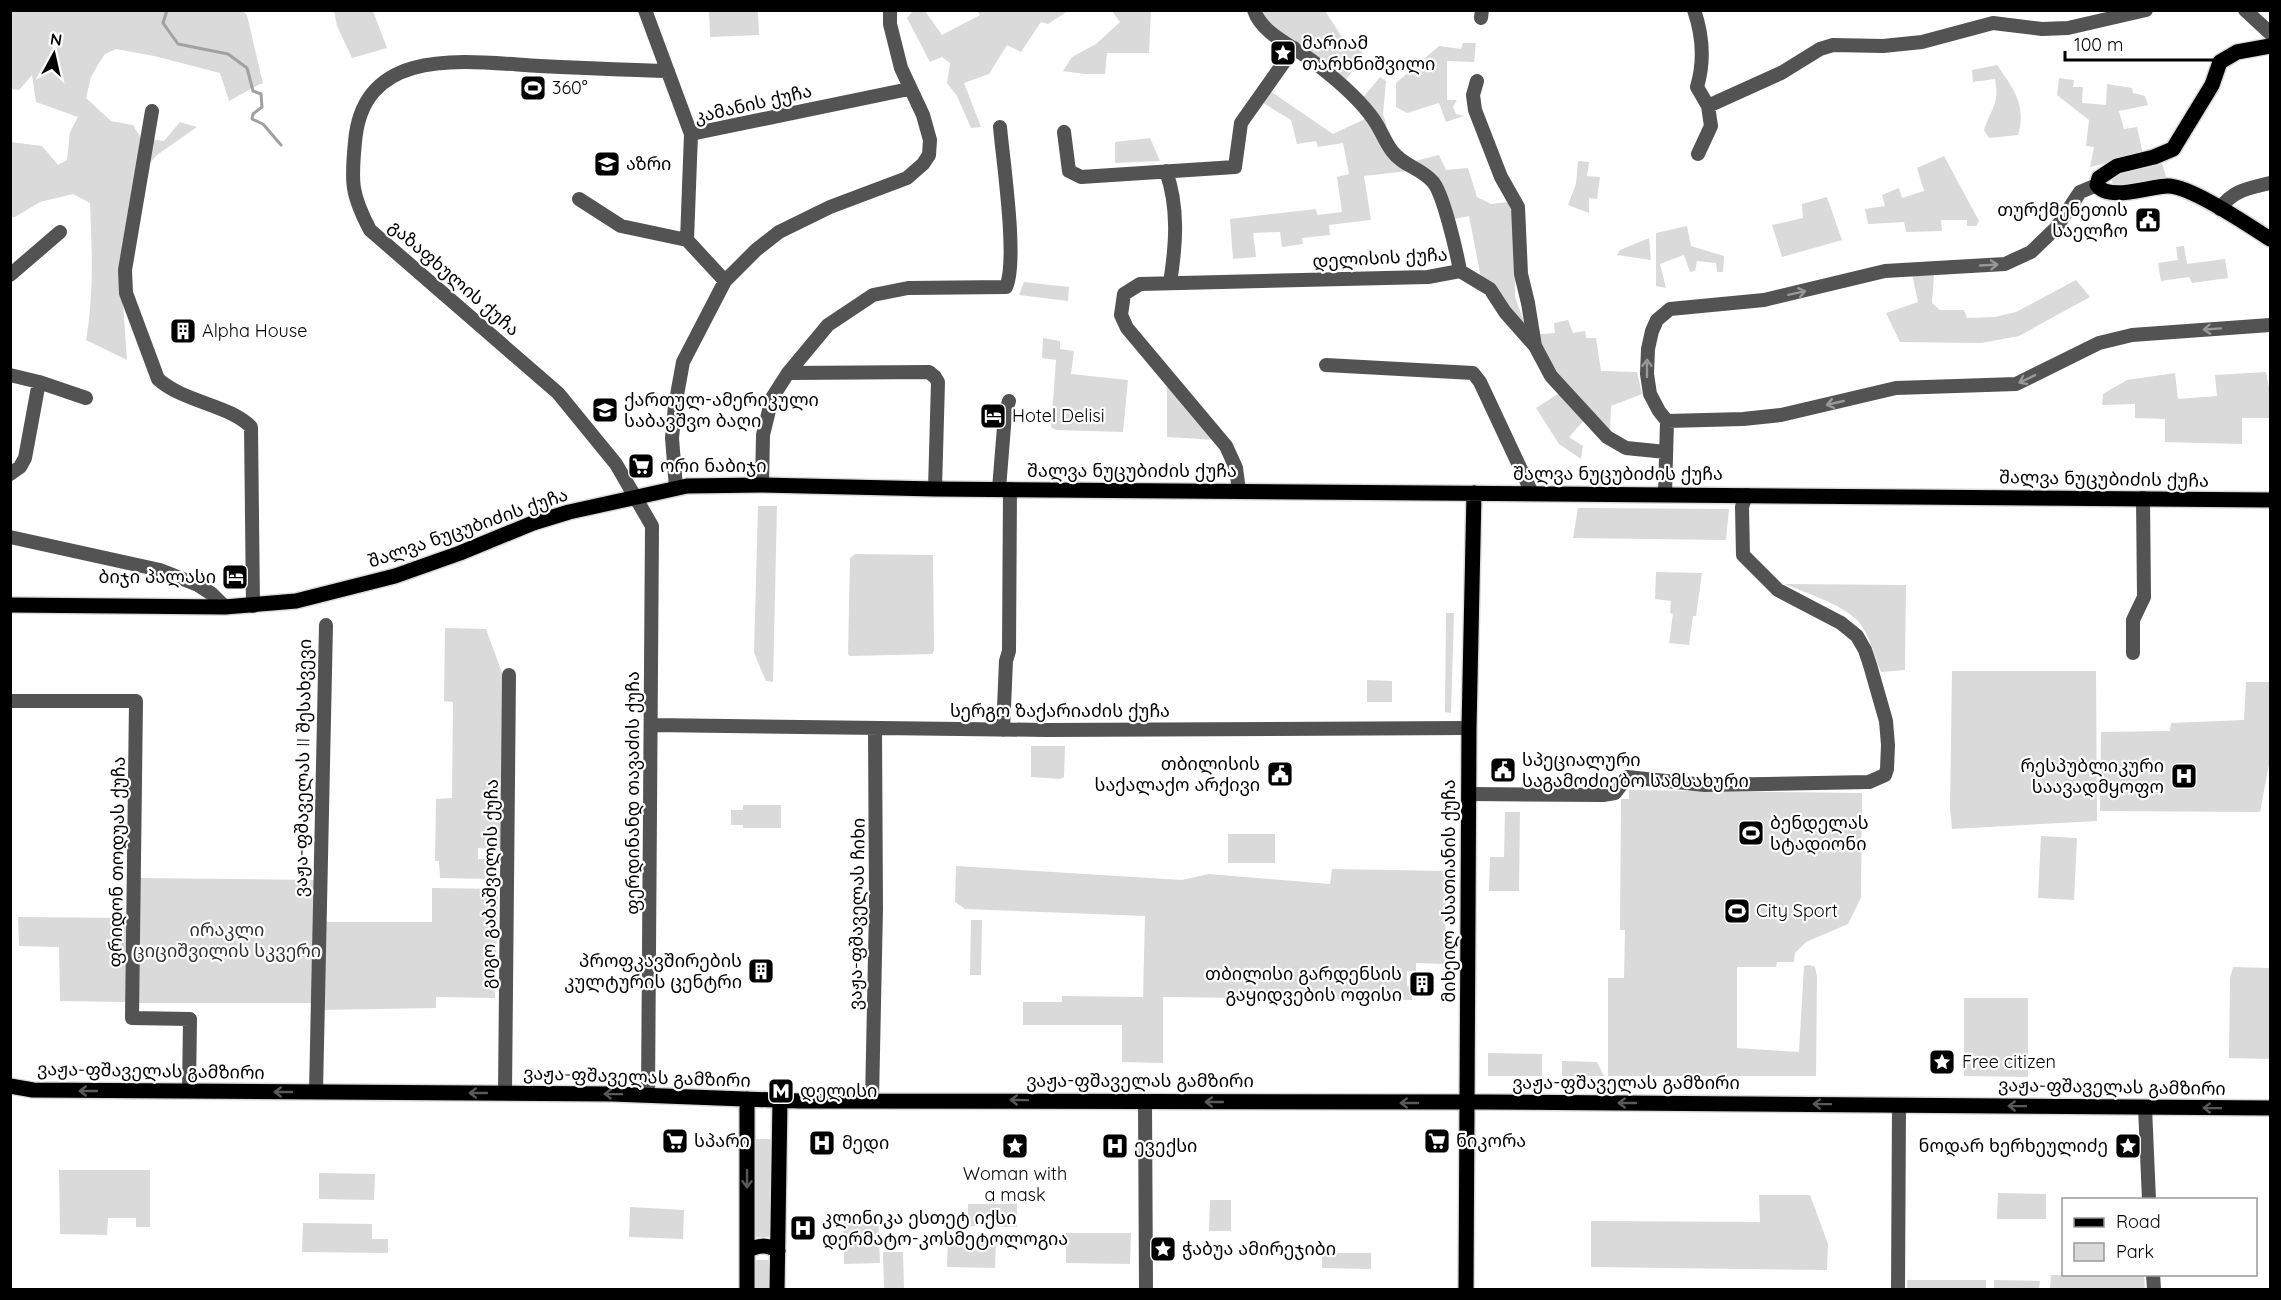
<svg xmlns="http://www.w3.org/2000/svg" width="2281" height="1300" font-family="Quicksand,'Noto Sans Georgian',sans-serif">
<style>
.green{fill:#dadada}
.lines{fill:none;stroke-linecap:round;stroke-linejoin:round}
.stream{stroke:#a1a1a1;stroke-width:3}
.major-casing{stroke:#dbdbdb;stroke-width:18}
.minor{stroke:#535353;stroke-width:14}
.major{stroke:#000;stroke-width:15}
.oneway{stroke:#989898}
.oneway2{stroke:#595959}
.labels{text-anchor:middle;stroke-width:4.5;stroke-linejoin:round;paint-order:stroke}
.poi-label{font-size:18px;fill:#000;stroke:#fff;text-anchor:start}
.street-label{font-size:18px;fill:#000;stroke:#fff}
.park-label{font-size:18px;fill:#313131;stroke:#fff}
</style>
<rect width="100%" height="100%" fill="#fff"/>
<!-- green -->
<path class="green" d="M241,10L247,15L263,84H260L229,101L220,73L154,56L116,49L105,54L99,63L91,77L86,98L111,121L133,125L141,138L164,141L180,122L197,127L157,155L148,165L122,289L127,360L86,340C94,295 92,249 90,203L73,194L40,202L15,217H11V142L42,146L58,165L67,160L70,132L78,117L36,102L32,75L19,90L11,89V11Z
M334,11H373L387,48L352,58L337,26Z
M709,11H758L759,35L710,37Z
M913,11H925L942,35L980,15L977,11H1068L1048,24L1041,22L1021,52L1007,45L989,74L964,83L981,127L971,128L957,96L947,83L950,63L942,57L930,62L907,18Z
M1112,11H1151L1149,53H1107L1105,74H1084L1063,71L1072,57L1096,44L1120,22Z
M1258,11H1325L1348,46L1357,44L1364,56L1343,83L1260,18Z
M1463,43H1476L1474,62L1447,61V100H1457L1453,107L1456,114L1464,116L1446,122L1439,103L1407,113L1396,107V83L1439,46L1461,49Z
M1997,65C2013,88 2027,105 2018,135L1989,138L1984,130C1991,108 2000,104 1995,79L1973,82L1972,70Z
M1380,77L1386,81L1383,114L1387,127L1361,100Z
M2059,78L2074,80L2073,87H2083L2082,103L2106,105L2107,84L2132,88L2133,93L2145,96L2148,105L2119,111L2124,129L2137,127L2143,154L2090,167L2094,147L2086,146L2089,120L2057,95Z
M1267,89L1333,134L1369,117L1417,170L1364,176L1371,220L1329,225L1330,235L1302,238L1303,244L1282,247L1280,232L1253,233L1256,257L1233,259L1230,219L1316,209L1317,215L1342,212L1337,177L1349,174L1343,143L1318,147L1316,141L1297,144L1291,120L1260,101Z
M1150,138L1160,161L1115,163V142Z
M1439,155L1446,170L1468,168L1477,197L1491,204L1516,201L1515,297L1531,341L1481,278L1469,216L1450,220L1435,183L1415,161Z
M1944,156L1979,221L1976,226H1967V220H1941L1942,231L1906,232L1904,222L1868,224L1865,209L1885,206L1882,195L1899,188L1902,198L1924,191L1917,168Z
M1578,161L1589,162L1587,176L1600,177L1597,199L1589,198V213L1568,205L1576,184Z
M2162,163L2167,180L2122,186L2113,184L2111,179L2114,175Z
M1827,197L1842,240L1782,257L1772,225L1803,218L1802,204Z
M1687,226L1691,246L1724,256L1723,272H1717L1716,263L1697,261L1695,271L1690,272L1684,255L1660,264L1666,288L1656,286V233Z
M1649,238L1651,260L1617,255L1620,250Z
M2184,246L2187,264L2225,259L2228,278L2192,283L2189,277L2161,281L2158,263L2178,260L2176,247Z
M1912,274H1934L1932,303L1940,310H1964L1967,318L1995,317L2016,312L2076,280L2090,297L2019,336L1981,343L1900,342L1886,313L1918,302Z
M1024,282L1069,287L1068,301L1019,295Z
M1568,320L1573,333L1585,331L1586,338H1596L1601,371L1637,372L1642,394L1611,406L1610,433L1552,373L1542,350L1540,334L1555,333L1554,323Z
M1043,338L1060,341V349L1074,351L1071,374L1128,380L1123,432L1056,430L1051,427L1056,360L1042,358Z
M2266,372L2270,393V418H2242V444L2165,442V419L2135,418V404L2102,405L2103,394L2127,380L2175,373L2178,399L2217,396L2215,375Z
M1167,384L1217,440L1167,437Z
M1561,392L1585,419L1569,437L1583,446L1581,459L1559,444L1536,408Z
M758,506H777L773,682L766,681L754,653Z
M1578,508L1729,509L1726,540L1573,538Z
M855,554L933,555L934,651L932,654L850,656L848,654L850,558Z
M1656,572L1702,573L1696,616H1693L1689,645L1669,643L1673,614L1670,613L1671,601L1655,599Z
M1785,584L1906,585L1905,670L1881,672C1874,656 1869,632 1857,620C1841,604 1806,593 1785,584Z
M1446,613H1454L1451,713L1445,712Z
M445,628L486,629L505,681L501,848H478V859H490V879L440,878L439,861H435L436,799L452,798L453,702L444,701Z
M1952,671H2096L2097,821L1952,829L1950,808Z
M1367,680L1392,681V702H1367Z
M2246,682H2270V759L2260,812L2100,811L2101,732L2170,731L2171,723L2244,720Z
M1031,746H1065L1064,777L1060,779L1031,777Z
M1629,790L1862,793L1861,898L1848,924L1806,942L1795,953L1794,962H1777L1776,967H1737V1048L1799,1052L1804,966L1810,965L1815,967L1817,977L1816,1076H1608V978H1624L1625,930H1620L1621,799H1629Z
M743,805H781V828H743V825H731V810H743Z
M1505,812H1520L1519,891H1489L1490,857H1504Z
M1228,834H1275V863H1228Z
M2041,836L2077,838L2074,900L2038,898Z
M956,866L1182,880L1209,874L1330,884L1332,869L1446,871L1445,964L1416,963V971H1407V986H1412V1000L1163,997V1063L1122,1062V1025H1023V1002H1062V996L1143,997L1145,916L965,909L955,902Z
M139,878L314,880L312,1003H139Z
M432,888L498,889L495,998L436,997V1008L320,1010L326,922H432Z
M18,917L129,918L127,1002L60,1001L59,947L19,946Z
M971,920H982L981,975H970Z
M2233,967L2270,968V1059L2229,1058L2230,978Z
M1964,998H2028V1077L1964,1076Z
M1488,1053L1542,1054V1076H1488Z
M1562,1061L1597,1062L1604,1076H1562Z
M753,1139H772L771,1237H753Z
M59,1170H150V1227H136V1218H108L107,1235L60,1234Z
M319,1173L375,1174L374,1200L319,1199Z
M1998,1193L2046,1194V1219H1997Z
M1759,1195H1810L1828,1244L1827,1270L1591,1267V1221L1760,1222Z
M1210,1200H1231V1231H1209Z
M968,1204H1017V1227L968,1226Z
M630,1207L684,1210L683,1239L629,1237Z
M878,1213L880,1263L844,1264L843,1214Z
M303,1223L372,1224V1239H388V1253L302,1252Z
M1066,1233H1131L1130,1264L1066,1263Z
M948,1238L996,1239L995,1268L947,1267Z
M883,1252H903L904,1289H884Z
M1322,1253H1371V1269L1322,1268Z
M756,1260H771L770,1289L755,1290Z
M2051,1275H2144L2145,1289H2050Z
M1907,1280H1986V1289H1907Z
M1994,1280L2040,1281L2039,1289H1994Z"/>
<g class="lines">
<!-- stream -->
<path class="stream" d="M167,10L163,23L178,44L228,54L247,68L253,91L261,94L262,107L253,114L252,119L263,124L281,145"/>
<defs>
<path id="major" d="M2270,46L2237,52L2220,62L2212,85L2173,149L2154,157L2117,166L2099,178L2097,185C2109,202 2149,186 2168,186C2191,186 2248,225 2270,239
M10,605L225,607L296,601L395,576L460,553L533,523L569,512L687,486L762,485L935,489L2270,500
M10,1086L33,1090L612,1094L800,1101L1487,1102L2270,1108
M747,1251C758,1245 767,1244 778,1251
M747,1290V1099
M777,1290L780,1100
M1466,1290L1469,728L1474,493"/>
</defs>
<!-- major casing -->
<use href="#major" class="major-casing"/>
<!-- minor -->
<path class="minor" d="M645,10L691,134L687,240L725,281
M1254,10C1262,35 1296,47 1315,63C1336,79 1359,98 1374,120C1381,130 1385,142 1392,151C1403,166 1419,167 1432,181C1443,191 1457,254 1460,271
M1694,10C1703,36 1705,60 1697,87L1708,106L1711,126L1698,154
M2245,10L2270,33
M1481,18L1482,10
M1477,81L1473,95L1475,110L1501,177L1518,207L1521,274L1528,303L1535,346L1551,376L1607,437L1626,448L1666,452
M1708,106L1781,73L1820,49L1833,45L1883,46L1922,42L1993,23L2042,29L2068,28L2146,10
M152,111L125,270L126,293L158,379C183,402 230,405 251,427L253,606
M1064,132L1069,171L1081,177L1235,167L1241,123L1294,48
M691,134L909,89
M1166,171C1179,208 1176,245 1170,283
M579,199L621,226L687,240
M2220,209C2232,190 2250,188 2270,183
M1460,271L1490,289L1505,312L1535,346
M10,275L60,232
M1326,365L1473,373L1480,382L1532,493
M788,373L929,372L935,377L938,382L935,489
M10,375L39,382L25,458L20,467L10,474
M39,382L86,398
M1667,421L1743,419L1781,415L1896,388L2016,384L2099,343L2132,335L2270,325
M762,485L763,435L772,398L788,373L828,325L873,295L908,288L1006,287C1018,261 1003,161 1000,127
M676,488L672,438L675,406L683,362L725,281L756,250L779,232L830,207L907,178L923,164L929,155L930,140L923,115L901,68L890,24V10
M999,489L1005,414L1009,401
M1239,491L1236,468L1226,446L1127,328L1121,315L1124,294L1140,284L1428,277L1460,271
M1665,494L1667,421L1659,411L1650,394L1647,374L1648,349L1652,331L1657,320L1670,309L1764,300L1885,271L2005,264L2031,252L2056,228L2080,192L2097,185
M10,537L160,570L198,585L212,594L225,607
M2133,653V620L2144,597L2143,498
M10,701H136L132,1018L190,1019L189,1091
M652,725L1046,730L1469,728
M1003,730L1006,661L1009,651L1010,489
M1469,794L1603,795L1615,793L1627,777L1705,785L1869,782L1885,775L1887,769L1888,745L1886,721L1870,665L1865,650L1857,636L1841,623L1778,590L1743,555L1742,507L1746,495
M316,1092L326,625
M505,1093L509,675
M648,1094L652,526L616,464L558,393L370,230C351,194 351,182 355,142C363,43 469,62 540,66C582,68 625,70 668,71
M872,1100L876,908L875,728
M1145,1102L1146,1290
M2145,1107L2149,1200
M2153,1274L2154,1290
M1898,1290L1899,1105"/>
<!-- major -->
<use href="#major" class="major"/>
</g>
<!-- one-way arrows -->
<defs><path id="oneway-shaft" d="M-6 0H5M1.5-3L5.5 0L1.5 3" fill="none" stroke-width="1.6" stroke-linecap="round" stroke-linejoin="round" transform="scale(1.5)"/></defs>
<g class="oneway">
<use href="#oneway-shaft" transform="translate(1989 265) rotate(-3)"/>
<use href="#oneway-shaft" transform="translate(1797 293) rotate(-12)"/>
<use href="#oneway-shaft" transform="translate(2212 329) rotate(176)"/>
<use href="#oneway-shaft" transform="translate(1647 368) rotate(-90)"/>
<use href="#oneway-shaft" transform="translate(2027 379) rotate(154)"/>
<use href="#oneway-shaft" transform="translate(1835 403) rotate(167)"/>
</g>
<g class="oneway2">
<use href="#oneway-shaft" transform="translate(88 1091) rotate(-180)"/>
<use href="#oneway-shaft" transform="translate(283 1092) rotate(-180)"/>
<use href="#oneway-shaft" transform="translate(478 1093) rotate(-180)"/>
<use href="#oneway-shaft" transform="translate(613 1094) rotate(-179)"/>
<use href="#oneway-shaft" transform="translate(1019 1100) rotate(-179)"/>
<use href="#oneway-shaft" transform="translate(1214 1102) rotate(-180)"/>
<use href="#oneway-shaft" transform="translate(1409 1103) rotate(180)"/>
<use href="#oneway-shaft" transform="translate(1627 1103) rotate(-180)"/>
<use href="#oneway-shaft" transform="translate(1822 1104) rotate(-179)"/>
<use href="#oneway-shaft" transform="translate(2017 1106) rotate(-179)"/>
<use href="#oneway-shaft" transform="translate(2212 1108) rotate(-179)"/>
<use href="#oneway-shaft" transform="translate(747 1179) rotate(90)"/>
</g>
<!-- icons -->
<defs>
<symbol id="sight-square" viewBox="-11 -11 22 22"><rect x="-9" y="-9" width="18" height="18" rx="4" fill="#000" stroke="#fff"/><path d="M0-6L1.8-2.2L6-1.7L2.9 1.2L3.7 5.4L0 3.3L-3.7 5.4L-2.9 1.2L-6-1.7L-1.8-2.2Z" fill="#fff"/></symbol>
<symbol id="stadium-square" viewBox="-11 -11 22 22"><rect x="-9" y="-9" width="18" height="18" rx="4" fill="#000" stroke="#fff"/><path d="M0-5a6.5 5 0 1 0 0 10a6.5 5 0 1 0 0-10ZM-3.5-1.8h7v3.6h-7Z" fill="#fff"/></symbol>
<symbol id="school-square" viewBox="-11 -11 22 22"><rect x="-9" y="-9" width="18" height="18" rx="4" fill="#000" stroke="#fff"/><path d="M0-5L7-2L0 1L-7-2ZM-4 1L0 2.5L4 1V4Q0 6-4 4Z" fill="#fff"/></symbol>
<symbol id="civic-square" viewBox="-11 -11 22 22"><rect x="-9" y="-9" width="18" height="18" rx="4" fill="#000" stroke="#fff"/><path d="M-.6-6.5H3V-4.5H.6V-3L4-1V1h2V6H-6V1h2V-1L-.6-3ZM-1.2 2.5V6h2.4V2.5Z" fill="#fff"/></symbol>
<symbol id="building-square" viewBox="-11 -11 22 22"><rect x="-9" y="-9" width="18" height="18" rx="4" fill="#000" stroke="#fff"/><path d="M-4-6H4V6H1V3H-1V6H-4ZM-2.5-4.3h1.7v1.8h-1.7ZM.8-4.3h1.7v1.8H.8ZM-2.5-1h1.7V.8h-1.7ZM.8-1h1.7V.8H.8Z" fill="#fff"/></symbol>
<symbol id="hotel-square" viewBox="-11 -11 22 22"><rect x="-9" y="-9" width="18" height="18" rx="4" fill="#000" stroke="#fff"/><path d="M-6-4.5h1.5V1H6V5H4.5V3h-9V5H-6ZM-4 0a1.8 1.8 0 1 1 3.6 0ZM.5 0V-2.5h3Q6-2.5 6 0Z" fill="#fff"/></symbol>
<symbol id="supermarket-square" viewBox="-11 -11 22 22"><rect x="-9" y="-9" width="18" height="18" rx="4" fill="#000" stroke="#fff"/><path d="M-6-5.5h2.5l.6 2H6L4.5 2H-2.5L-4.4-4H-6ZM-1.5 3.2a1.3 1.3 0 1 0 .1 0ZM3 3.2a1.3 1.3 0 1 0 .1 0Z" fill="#fff"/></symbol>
<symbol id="hospital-square" viewBox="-11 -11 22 22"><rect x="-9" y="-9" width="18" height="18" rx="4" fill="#000" stroke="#fff"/><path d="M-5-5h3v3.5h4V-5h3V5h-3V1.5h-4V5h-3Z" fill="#fff"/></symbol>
<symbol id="metro-square" viewBox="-11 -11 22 22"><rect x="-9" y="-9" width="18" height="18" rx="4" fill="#000" stroke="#fff"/><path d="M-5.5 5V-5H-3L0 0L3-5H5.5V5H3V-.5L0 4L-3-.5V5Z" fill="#fff"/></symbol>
</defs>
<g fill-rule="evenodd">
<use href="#sight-square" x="1268" y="38" width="30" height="30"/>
<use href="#stadium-square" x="518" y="73" width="30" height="30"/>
<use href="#school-square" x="592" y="149" width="30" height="30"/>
<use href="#civic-square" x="2133" y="205" width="30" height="30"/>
<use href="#building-square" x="168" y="316" width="30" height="30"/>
<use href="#school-square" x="590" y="395" width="30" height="30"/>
<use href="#hotel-square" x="978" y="401" width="30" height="30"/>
<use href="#supermarket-square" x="626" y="451" width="30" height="30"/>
<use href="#hotel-square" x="220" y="562" width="30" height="30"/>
<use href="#civic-square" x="1488" y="755" width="30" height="30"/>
<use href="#civic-square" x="1265" y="759" width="30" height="30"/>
<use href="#hospital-square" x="2169" y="761" width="30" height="30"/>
<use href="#stadium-square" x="1736" y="818" width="30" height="30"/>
<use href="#stadium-square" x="1722" y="896" width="30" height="30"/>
<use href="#building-square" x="746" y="956" width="30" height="30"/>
<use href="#building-square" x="1407" y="969" width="30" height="30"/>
<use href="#sight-square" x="1927" y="1047" width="30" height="30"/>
<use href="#metro-square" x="766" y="1076" width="30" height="30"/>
<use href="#supermarket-square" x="660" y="1126" width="30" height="30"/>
<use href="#supermarket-square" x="1422" y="1126" width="30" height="30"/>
<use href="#hospital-square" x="807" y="1128" width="30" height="30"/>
<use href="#sight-square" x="1000" y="1131" width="30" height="30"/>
<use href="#hospital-square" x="1100" y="1131" width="30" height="30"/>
<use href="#sight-square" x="2113" y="1131" width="30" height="30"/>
<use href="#hospital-square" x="788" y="1213" width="30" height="30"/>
<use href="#sight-square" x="1148" y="1234" width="30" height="30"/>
</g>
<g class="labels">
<!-- poi labels -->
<g class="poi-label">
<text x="1302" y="49">მარიამ<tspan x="1302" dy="21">თარხნიშვილი</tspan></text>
<text x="552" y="94">360⁰</text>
<text x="626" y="170">აზრი</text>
<text x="2128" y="216" text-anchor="end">თურქმენეთის<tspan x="2128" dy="21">საელჩო</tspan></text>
<text x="202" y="337">Alpha House</text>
<text x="624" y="406">ქართულ-ამერიკული<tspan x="624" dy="21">საბავშვო ბაღი</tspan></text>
<text x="1012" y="422">Hotel Delisi</text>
<text x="660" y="472">ორი ნაბიჯი</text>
<text x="216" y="583" text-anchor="end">ბიჯი პალასი</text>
<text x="1522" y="766">სპეციალური<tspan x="1522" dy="21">საგამოძიებო სამსახური</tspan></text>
<text x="1260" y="770" text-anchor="end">თბილისის<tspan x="1260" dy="21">საქალაქო არქივი</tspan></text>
<text x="2164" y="772" text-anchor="end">რესპუბლიკური<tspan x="2164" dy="21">საავადმყოფო</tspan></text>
<text x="1770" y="829">ბენდელას<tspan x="1770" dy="21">სტადიონი</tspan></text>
<text x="1756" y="917">City Sport</text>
<text x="742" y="967" text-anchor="end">პროფკავშირების<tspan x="742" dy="21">კულტურის ცენტრი</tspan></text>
<text x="1402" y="980" text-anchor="end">თბილისი გარდენსის<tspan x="1402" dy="21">გაყიდვების ოფისი</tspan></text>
<text x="1962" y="1068">Free citizen</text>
<text x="800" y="1097">დელისი</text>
<text x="694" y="1147">სპარი</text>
<text x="1456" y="1147">ნიკორა</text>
<text x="842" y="1149">მედი</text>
<text x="1134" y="1152">ევექსი</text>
<text x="2108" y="1152" text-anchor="end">ნოდარ ხერხეულიძე</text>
<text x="1015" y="1180" text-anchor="middle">Woman with<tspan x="1015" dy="21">a mask</tspan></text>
<text x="822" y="1224">კლინიკა ესთეტ იქსი<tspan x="822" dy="21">დერმატო-კოსმეტოლოგია</tspan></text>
<text x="1182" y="1255">ჭაბუა ამირეჯიბი</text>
</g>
<!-- street labels -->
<g class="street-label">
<text transform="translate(753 104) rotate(-13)" y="6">კამანის ქუჩა</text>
<text transform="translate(1380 258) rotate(-3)" y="6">დელისის ქუჩა</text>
<text transform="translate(454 278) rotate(41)" y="6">გაზაფხულის ქუჩა</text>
<text x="1132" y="477">შალვა ნუცუბიძის ქუჩა</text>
<text x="1618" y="480">შალვა ნუცუბიძის ქუჩა</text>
<text transform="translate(2104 479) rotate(1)" y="6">შალვა ნუცუბიძის ქუჩა</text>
<text transform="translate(468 528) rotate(-19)" y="6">შალვა ნუცუბიძის ქუჩა</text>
<text x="1060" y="717">სერგო ზაქარიაძის ქუჩა</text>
<text transform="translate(303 768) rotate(-89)" y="6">ვაჟა-ფშაველას II შესახვევი</text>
<text transform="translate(633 793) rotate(-90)" y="6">ფერდინანდ თავაძის ქუჩა</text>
<text transform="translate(117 862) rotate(-89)" y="6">ფრიდონ თოდუას ქუჩა</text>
<text transform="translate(490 884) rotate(-89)" y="6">გიგო გაბაშვილის ქუჩა</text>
<text transform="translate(1449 891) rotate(-90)" y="6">მიხეილ ასათიანის ქუჩა</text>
<text transform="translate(857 914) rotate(-89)" y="6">ვაჟა-ფშაველას ჩიხი</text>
<text transform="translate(151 1071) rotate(1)" y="6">ვაჟა-ფშაველას გამზირი</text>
<text transform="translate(637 1077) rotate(2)" y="6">ვაჟა-ფშაველას გამზირი</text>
<text x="1140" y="1087">ვაჟა-ფშაველას გამზირი</text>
<text x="1626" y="1089">ვაჟა-ფშაველას გამზირი</text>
<text transform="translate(2112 1087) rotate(1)" y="6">ვაჟა-ფშაველას გამზირი</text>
</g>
<!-- park labels -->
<g class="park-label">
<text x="227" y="936">ირაკლი<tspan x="227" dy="21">ციციშვილის სკვერი</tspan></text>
</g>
</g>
<!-- border -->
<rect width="2281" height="1300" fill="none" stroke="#000000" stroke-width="24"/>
<!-- legend -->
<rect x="2062" y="1198" width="195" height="78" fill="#ffffff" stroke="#999999" stroke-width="1.5"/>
<rect x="2074" y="1218" width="30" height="9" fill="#000000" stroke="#999999" stroke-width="1.5"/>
<text x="2116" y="1228" font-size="18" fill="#000000">Road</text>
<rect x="2074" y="1243" width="30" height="18" fill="#dadada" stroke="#999999" stroke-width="1.5"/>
<text x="2116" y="1258" font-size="18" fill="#000000">Park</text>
<!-- north arrow -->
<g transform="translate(54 54) rotate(8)" stroke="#ffffff" stroke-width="4.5" paint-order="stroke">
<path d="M0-4.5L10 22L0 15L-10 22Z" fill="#000000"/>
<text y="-9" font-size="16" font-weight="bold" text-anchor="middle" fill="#000000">N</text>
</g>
<!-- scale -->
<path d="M2065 51v9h164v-9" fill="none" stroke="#000000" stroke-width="3"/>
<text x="2074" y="51" font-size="18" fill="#000000" stroke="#ffffff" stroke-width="4.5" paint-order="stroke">100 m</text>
</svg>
